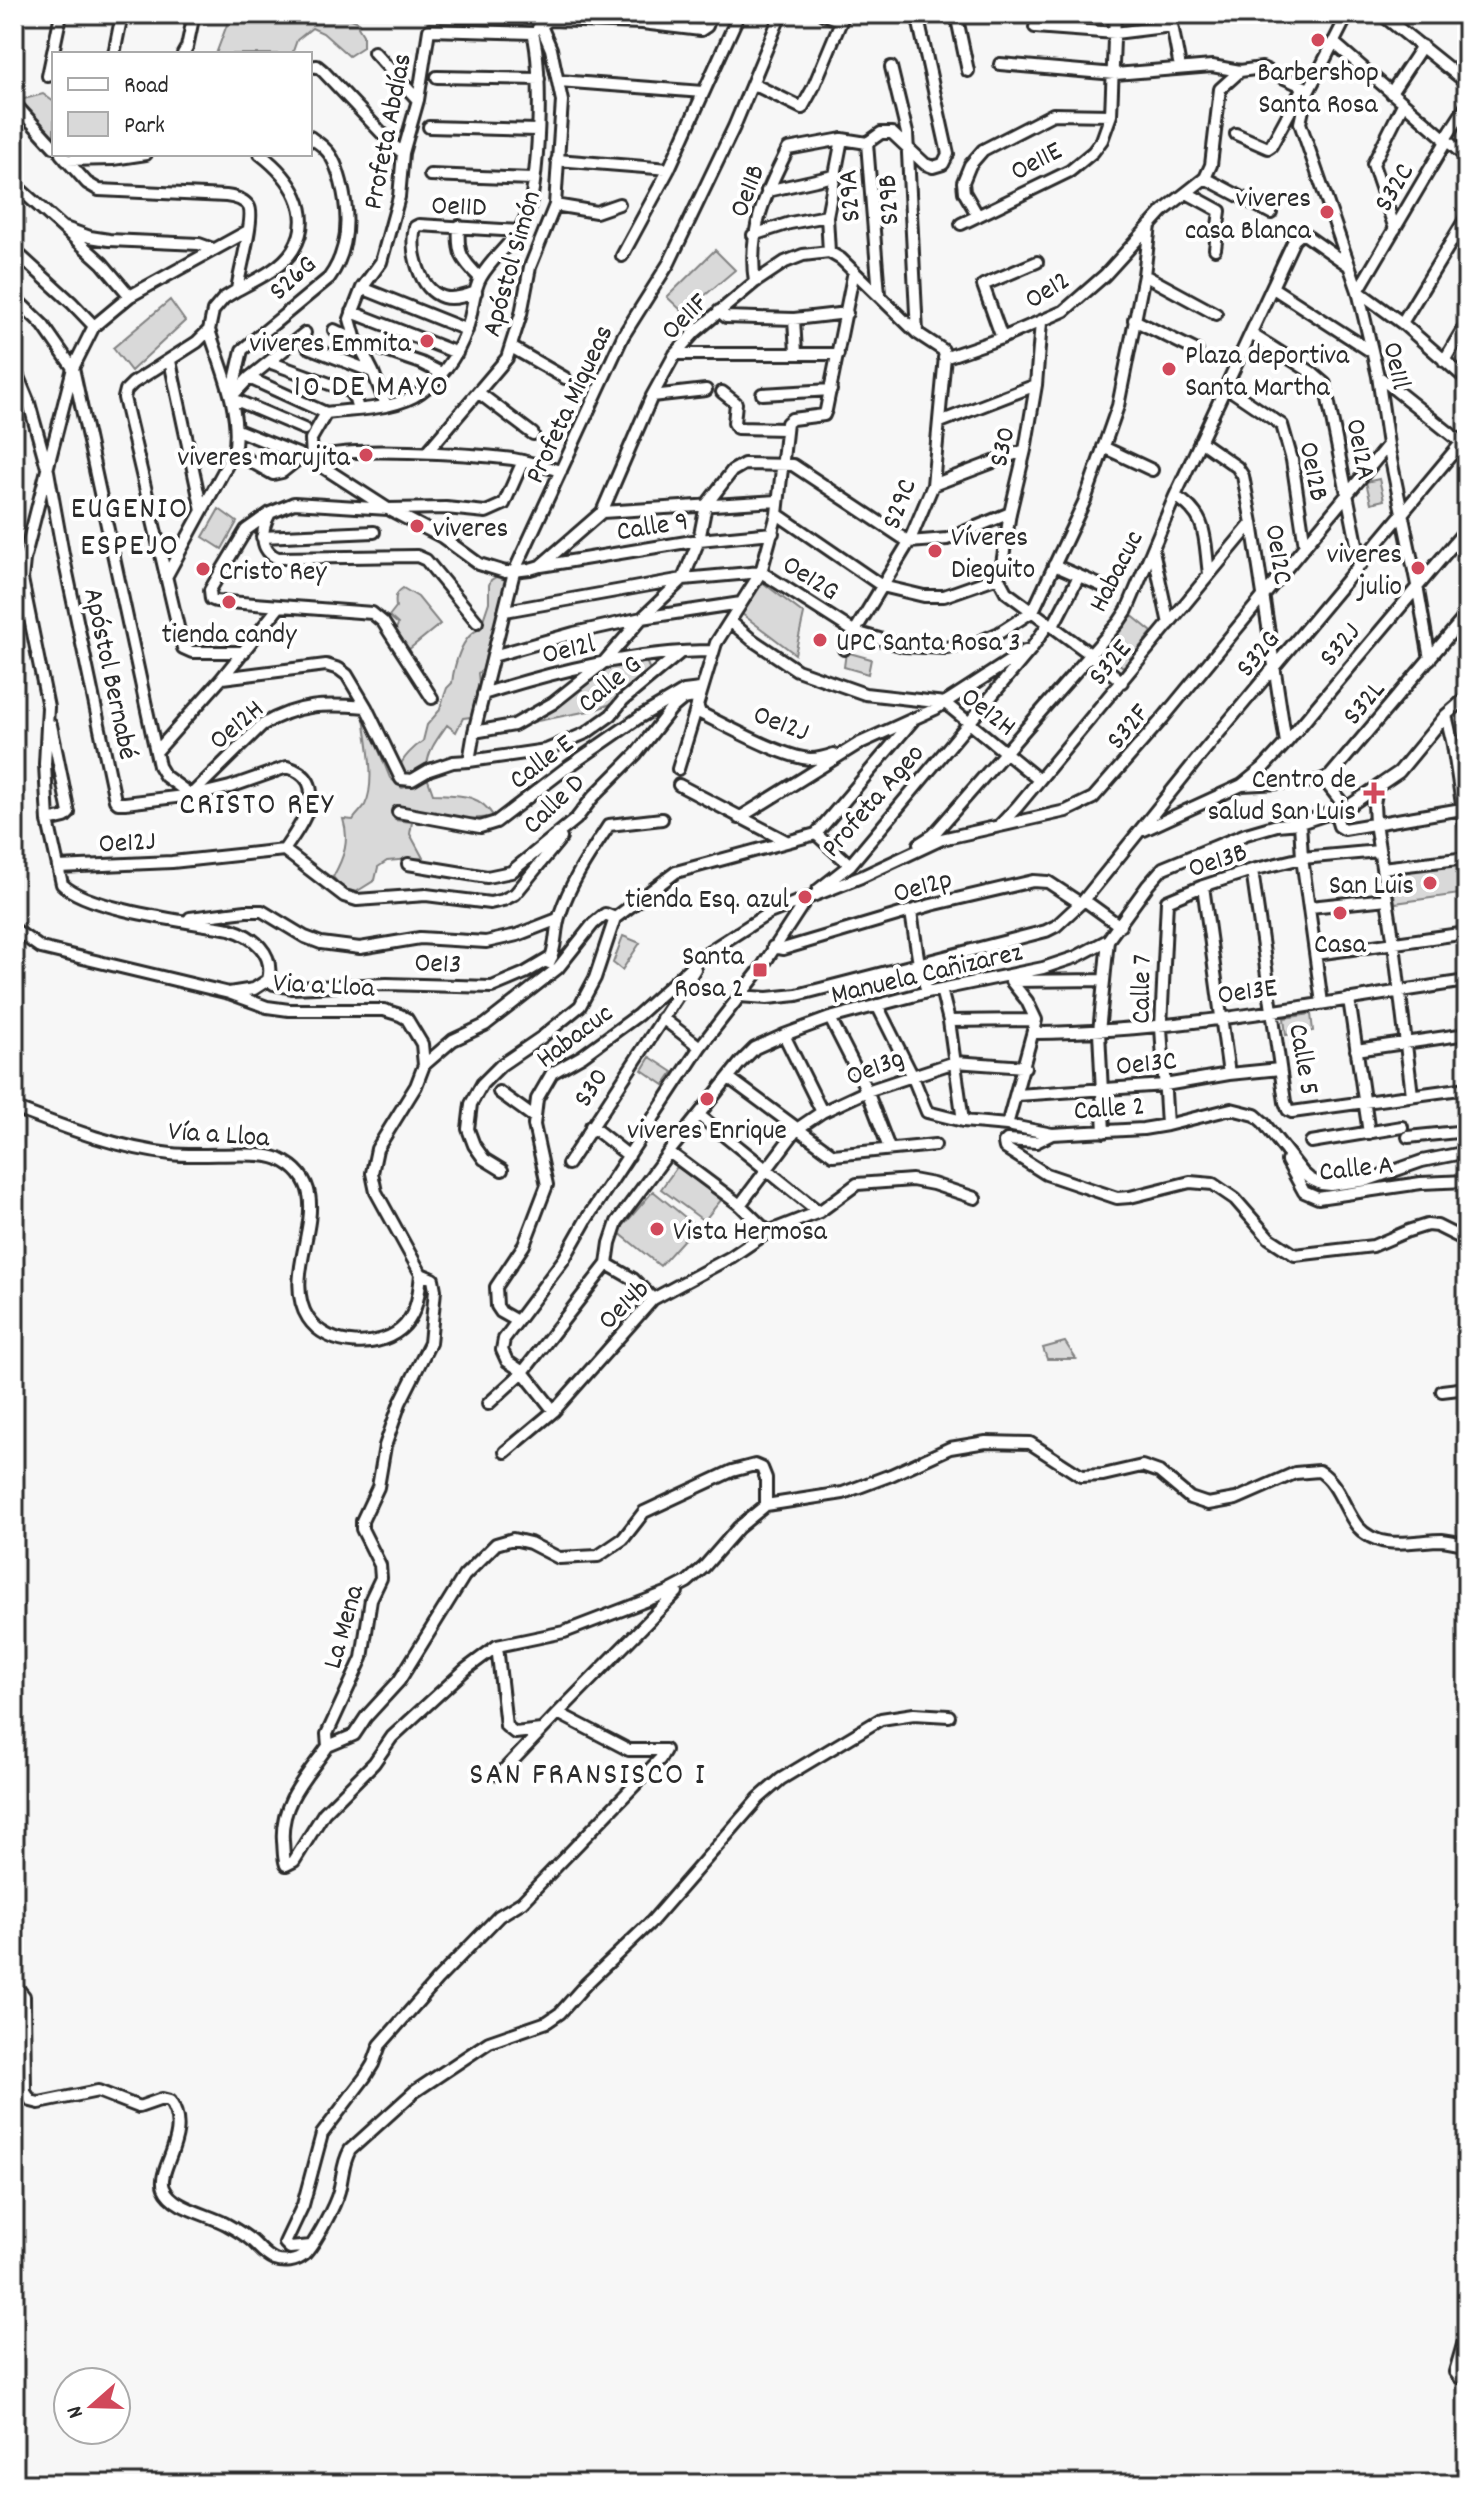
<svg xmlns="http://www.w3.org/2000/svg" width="1481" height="2498" font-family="Dekko,sans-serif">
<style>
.green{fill:#d9d9d9;stroke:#828282;stroke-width:2}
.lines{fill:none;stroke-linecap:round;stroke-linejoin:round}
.river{stroke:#b0b0b0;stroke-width:12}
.minor-casing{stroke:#2b2b2b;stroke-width:16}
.minor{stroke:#fff;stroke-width:10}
.poi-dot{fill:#d1495b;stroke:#fff;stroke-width:3}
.labels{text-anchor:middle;stroke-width:8;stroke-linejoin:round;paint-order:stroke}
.poi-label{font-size:28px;fill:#2b2b2b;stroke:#fff;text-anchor:end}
.street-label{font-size:28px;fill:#2b2b2b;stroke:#fff}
.quarter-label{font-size:32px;letter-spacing:2px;fill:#2b2b2b;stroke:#fff}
</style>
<rect width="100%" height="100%" fill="#f7f7f7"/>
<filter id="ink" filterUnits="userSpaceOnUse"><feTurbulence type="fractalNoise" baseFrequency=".0125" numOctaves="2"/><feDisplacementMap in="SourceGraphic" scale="16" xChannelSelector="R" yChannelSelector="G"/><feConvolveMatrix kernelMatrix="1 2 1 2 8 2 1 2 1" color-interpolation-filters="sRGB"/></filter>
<g filter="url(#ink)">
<!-- green -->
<path class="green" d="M231,14H339L359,22L358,27L363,35V47L349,56L323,33L312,28L297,40L292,54H216Z
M43,94L54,102V143L16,101Z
M715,250L735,270L684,313L667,297Z
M170,300L185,321L131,371L113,348Z
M1379,479L1384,500L1371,503L1366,482Z
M219,509L237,522L222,549L203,537Z
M496,577L505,579L506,594L494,637L487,649L483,670L478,673L479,683L471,717L463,718L456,732L447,725C438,738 428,750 427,766L419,769L410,778L404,776L399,769C402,758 414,747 423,741L427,725L439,711L447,688L452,683C454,665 462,635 480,629L489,602V585L491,580Z
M762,582L804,614L795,654L742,614Z
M403,588L418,597L440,624L408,650L395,632L398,624L389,616L396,607C395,598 395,593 403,588Z
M1130,614L1152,632L1123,667L1102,649Z
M846,652L871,659L868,674L844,667Z
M646,661L650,670L611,704L594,710L527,723L557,707L604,668Z
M363,711L390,778L402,788L415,785L427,777L433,794C459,795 479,793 494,817L467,819L397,806L391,812L395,820L412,822L410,834L423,858L387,861L378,867L375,880L356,892L342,888L333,877C344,857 350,841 343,819L353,820C356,815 362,810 365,805C377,782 366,736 363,711Z
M1465,859L1467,893L1395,903L1392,870Z
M623,936L640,943L622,970L613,963Z
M1311,1014L1313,1031L1286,1035L1284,1018Z
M650,1057L673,1072L664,1085L642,1070Z
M677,1167L722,1199L704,1221L661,1189Z
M653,1191L696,1226L660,1266L618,1232Z
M1065,1342L1076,1359H1047L1043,1348Z"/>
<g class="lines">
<!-- river -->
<path class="river" d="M1466,14L1467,15"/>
<defs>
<path id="minor" d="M823,14L841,21
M956,14L968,71
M1170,14L1179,62
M1348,14L1306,96L1300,123L1358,291L1378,376L1388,445L1417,585L1430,659
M1381,14L1467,83
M1035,27L1115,33L1172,26
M538,28L549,20L642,23L701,30L707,26L711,14
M1333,42L1467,158
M374,52L418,100
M114,54L122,14
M183,54L187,47L194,14
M1000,64L1115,74L1212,66L1240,71L1262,68L1309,89
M310,67L317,66L323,71L394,146L403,153
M891,67L907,133L917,333
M48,76L61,14
M437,77L539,79
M559,81L703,92
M753,84L802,108L813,88L844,14
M1391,93L1422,46
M14,103L54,147
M1467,105L1445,139L1444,145L1358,291L1402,323L1467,380
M429,127L537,130
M1236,134L1268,148L1271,146L1303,87
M61,154L87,183L99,190L226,196C235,197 244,199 249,207C255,218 239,273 237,290L224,298L213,311L209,330L197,342L133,383L126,390L124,398L183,648L192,652H244
M66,160L113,159L146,154
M557,160L669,169
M430,175L533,179
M1205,178L1271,213
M14,186L22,191L102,263L130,296
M767,191L834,176
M1187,193L1220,211L1215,249
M555,205L596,212L619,204
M978,216L964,192L963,182L970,165L983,150L1053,114L1111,115
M961,224L1070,171L1093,152L1102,140L1111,115L1115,14
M459,226C457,253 461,259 480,278
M65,228L90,237L109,240L199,244L213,249
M1395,229L1373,164L1403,104
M753,235L790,223L827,216
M14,250L72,303L94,326
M829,252L827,216L842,139
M622,256L669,169L739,14
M1144,275L1216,314
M755,282C747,232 766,192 788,149L842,139L867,143
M362,288L467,330
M1273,288L1372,352
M237,290C256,280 282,268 293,250C316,212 290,177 260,154
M476,292C466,296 453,300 443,297C418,289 410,249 415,227L419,225L519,231
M879,294L867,143L881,133H892L925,164L933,167L943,164L948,154L917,14
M14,297L43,325L73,368L159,766L165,776L191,795
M719,311L726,317L794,319L847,313
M352,312L457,353
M794,319L796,353
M1134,320L1197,351
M1402,323L1467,216
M334,330L349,337H355
M1251,334L1311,372L1325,384L1361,564
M1002,338L983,285L1037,262
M308,347L373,372
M511,347L565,378
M380,349L421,363L441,373
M675,354H838
M944,358L1002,338L1064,311L1105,275L1163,211L1205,178L1211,165L1220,89L1240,71
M170,361L202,511
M1444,361L1467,322
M269,362L349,391L355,399L358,409
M14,367L29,403L48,471L63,554L115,800L118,803H125L201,794L230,787L287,767C334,781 300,827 284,850L172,862L58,867
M1378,376L1467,447
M249,378L326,413
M1226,387L1282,425L1292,460L1305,546
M722,392L736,403L734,423L737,428L785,429
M479,393L533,434
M762,394L831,390
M232,396L249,378L305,333
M652,396L706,390
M231,398L242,350L329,278C350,249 350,216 341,182C338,171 334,157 325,149C321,144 315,141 310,137
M231,398L304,429
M386,405L373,372L355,337L350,319L362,288L381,262L399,197L403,153L418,100L429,30L533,33
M940,422L1036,385
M237,430L312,460L388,509L442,537L479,564L505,572L530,569L540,566L602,512L652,396L675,354L695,332L755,282L785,262L803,255L829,252L841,259L917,333L943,350L945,356L933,485L909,542L844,649
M1200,441L1237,467L1243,476L1252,523L1286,743
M1103,447L1152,470
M234,452L273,474L282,472L302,456
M427,452L507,358L521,314L530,267L555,205L562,101L551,49L536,14
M312,460L311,439L326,413C356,409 396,410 421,392C446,375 463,347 470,318C473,305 474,288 481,277C493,256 515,242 525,219C540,187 543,68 533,33
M312,460C337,444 479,455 513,459C529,462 545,467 561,471
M933,485L1025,450
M1175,496C1209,516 1204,539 1209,574
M602,512L778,501
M777,514L882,586L924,596H944L998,577
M269,515C261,530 259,551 278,558L417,556L426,560L477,622
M262,537L374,532
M1153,550L1169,624
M1054,565L1102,586
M541,566L699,540L773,533
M166,577L234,452C242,412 221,368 209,330
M998,577L1001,570L1010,513L1025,450L1036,385L1041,322
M998,577L1006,592L1090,654L1122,682
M505,611L683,579L761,572L855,632L904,646L946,648L976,643L999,633L1033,611
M1033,611L1085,500L1118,406L1144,275L1150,225
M731,622L751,639L797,670L865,694L945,703L1039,780
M1053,626L1079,576
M493,656L574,633L642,618L741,603
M222,678L326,665L339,669L347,675L366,707L401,779L412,780L429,770L453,762L469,761L474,732L514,572L623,336L669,263L734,127L781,14
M483,694C556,671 636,651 713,651
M432,698L383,622L372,613L216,601L211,599L210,590L246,530L270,513L294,503L388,509L446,508L486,512L504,504L523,461
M697,705L700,713C727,726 782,757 810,759C818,759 826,757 834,754
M1446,715L1453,745L1467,837
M474,732L514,725L553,703L603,663L642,618L683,579L699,540L706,505L732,471L744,464L793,465L909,542L947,539L1010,513
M156,752L222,678L279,607
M469,761L546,750L586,733L611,715L623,700L681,652
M678,769L716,643L761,572L777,514L787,423L792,419L824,415L826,410L854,271
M1324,780L1346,808
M679,785L786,841
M1242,785L1263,768L1286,743L1467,528
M1377,788L1374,804L1375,823L1394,944L1412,1095
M191,795L262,725C299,703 325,704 366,707
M398,812L480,827L496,822L565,769L640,717L684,691L700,689
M1335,812L1339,826L1344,829L1462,809
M739,818L858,744L935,709L1025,651
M48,821L65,817L69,813L51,725
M1300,823L1302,858L1322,1003
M1000,825L1017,807L1252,523
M1144,830L1242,785L1319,781L1330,776L1467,614
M816,834L850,865
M919,844L933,835L1119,622L1127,610L1175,496L1294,240L1301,234H1304L1348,265
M284,850L344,896L357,900L426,895L490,903L503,900L515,894L561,838
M408,864L487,877L511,872L576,819L593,797L636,754L671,709L683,699L699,696
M1382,868L1467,858
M1252,870L1285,1102L1288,1110L1292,1112L1467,1088
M1203,886L1229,1074
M818,890L850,865L1031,649L1049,623
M1084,900L1120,926
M1310,907L1387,899
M911,912L919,964L927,992
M190,918L246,911H262L305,937L321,943L360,948L420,938L486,942L517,935L558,919
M14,929L41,948L229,993L267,1007L289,1010H384L400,1015L407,1019L422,1044L424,1065L416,1086L377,1149L372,1173L376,1192L421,1274
M773,947L783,949L931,905L1033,881L1048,882L1080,903
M1316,954L1467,933
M549,963C557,949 554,930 560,914C571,881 590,854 609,825L662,819
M268,980L274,984L292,988L387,984L492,987L525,973L552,957
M1011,981L1104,980
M941,989L949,1021L963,1121
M229,993L254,989L268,980C275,953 253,936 230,929C191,922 87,910 62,884L48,821L45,764L48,707L22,579L24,560L73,368L94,326L130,296L248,231
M739,996L767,998L797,995L1046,931L1056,926L1084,900L1203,752L1467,436
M1349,999L1369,1133
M877,1005L912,1075L927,1112L963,1121L1007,1125L1052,1134L1143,1129L1167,1125L1231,1109L1255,1115L1263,1122L1303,1173L1310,1179L1321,1184L1331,1185L1368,1180L1422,1161L1467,1152
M662,1018L700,1047
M830,1018L867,1091L889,1148
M949,1021L1036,1020
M1034,1033C1179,1032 1323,1002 1467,981
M784,1035L822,1112
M1356,1050L1467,1034
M424,1065L453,1040L485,1025L558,968L593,924L605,914L615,918
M729,1078L833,1155L935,1145
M499,1092L535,1118
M1017,1095L1165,1085L1229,1074L1280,1069
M14,1108C64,1127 117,1148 171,1154C198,1158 260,1150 279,1159C348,1191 276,1268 308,1318C327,1348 382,1351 405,1325C418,1310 419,1292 421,1274
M700,1116L819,1212
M1007,1125L1036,1020L1027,1001L1011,981L1010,975
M1167,1125L1161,1027L1167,901L1203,886L1252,870L1302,858L1379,851
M591,1126L629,1156
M1104,1132L1099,1032L1108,940
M1052,1134L1036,1142L1007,1140L1004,1143L1005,1148L1046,1174L1117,1198L1130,1197L1190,1182L1213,1184L1235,1199L1269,1238L1295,1255L1373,1246L1408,1231L1427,1225L1437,1226L1467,1241
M1408,1137L1467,1131
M1311,1142L1402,1127
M669,1152L740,1205L768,1232
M1287,1161L1304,1192L1318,1198L1421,1183L1467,1181
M568,1164L695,969
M502,1170L484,1159L474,1145L468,1129L471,1104L482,1084L501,1065L542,1037L580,1006L595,978L615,918L676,872L816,834L915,718
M740,1205L797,1129L822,1112L867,1091L955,1062L1025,1067
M607,1264L633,1279L653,1299
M421,1274L433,1279L435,1290L430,1343L400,1403L385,1446L378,1487L362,1521V1529L380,1565L381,1578L371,1599L362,1658L327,1734L328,1746C307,1776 280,1802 283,1841C284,1850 283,1857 286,1865L294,1861L324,1813L374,1763L392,1737L466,1669L497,1646L506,1726L515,1733L541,1730
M517,1321L501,1312L497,1306L496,1287L524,1245L547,1185L534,1125L537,1099L552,1073L582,1056L638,1015L705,954L769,913L861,877L942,839L1066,811L1093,798L1163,718L1388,445
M1442,1391L1467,1388
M488,1404L523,1372L607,1264L610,1243L617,1222L669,1152L740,1063L755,1048L784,1035L830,1018L927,992L1043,968L1076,957L1108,940L1148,885L1163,868L1246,834L1277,825L1300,823L1346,808L1399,772L1446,715L1467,697
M554,1411L523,1372L507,1361L502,1350L504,1339L564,1259L586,1220L700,1047L760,970L805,901
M505,1452L554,1411L653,1299L731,1257L768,1232L819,1212L857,1184L912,1180L933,1184L975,1198
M497,1646L564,1632L666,1593L687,1582L704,1567L738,1528L766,1505L843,1493L891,1475L950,1448L986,1442L1030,1443L1081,1476L1103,1475L1142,1466L1159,1472L1190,1498L1208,1504L1236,1499L1295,1473L1319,1471C1339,1483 1344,1510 1358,1527C1380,1552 1415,1540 1442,1540C1451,1541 1459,1543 1467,1545
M558,1713L677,1592
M328,1746L354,1735L366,1717L399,1681L464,1576L496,1544L513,1539L530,1543L559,1558L598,1556L623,1539L644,1512L732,1471L755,1465L762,1468L766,1478V1505
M499,1775L558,1713L629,1750H665
M14,1984L24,1996L25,2092L31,2101L39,2103L98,2091L139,2107L162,2099L170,2101C193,2135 156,2169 164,2188C172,2208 208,2214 226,2224C235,2229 244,2234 252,2241C259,2247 265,2256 275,2260C284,2263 296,2262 304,2255C315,2244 335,2206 339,2191C343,2176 342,2164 350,2150L414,2092L489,2042L547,2022L560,2013L586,1984L652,1921L759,1798L781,1779L881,1719L914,1714L949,1716
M311,2246L290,2248L285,2243L303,2205L322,2134L365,2077L373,2064L380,2045L437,1980L499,1916L522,1902L660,1759L665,1750
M1467,2331L1455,2372L1459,2377L1467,2375"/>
</defs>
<!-- minor casing -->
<use href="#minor" class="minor-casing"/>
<!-- minor -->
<use href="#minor" class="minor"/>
</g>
</g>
<!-- markers -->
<g class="poi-dot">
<circle cx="1318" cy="40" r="8"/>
<circle cx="1327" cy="212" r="8"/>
<circle cx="427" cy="341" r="8"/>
<circle cx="1169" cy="369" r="8"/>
<circle cx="366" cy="455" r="8"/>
<circle cx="417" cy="526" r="8"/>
<circle cx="935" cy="551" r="8"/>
<circle cx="1418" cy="568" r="8"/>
<circle cx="203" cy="569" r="8"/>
<circle cx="229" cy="602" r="8"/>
<circle cx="820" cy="640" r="8"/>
<path d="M1370 781h8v8h8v8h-8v8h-8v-8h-8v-8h8z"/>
<circle cx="1430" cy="883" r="8"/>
<circle cx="805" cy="897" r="8"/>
<circle cx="1340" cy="913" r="8"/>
<rect x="752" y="962" width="16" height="16" rx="4"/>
<circle cx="707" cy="1099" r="8"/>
<circle cx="657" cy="1229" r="8"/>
</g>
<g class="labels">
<!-- poi labels -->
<g class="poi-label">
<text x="1318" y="80" text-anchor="middle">Barbershop<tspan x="1318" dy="32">Santa Rosa</tspan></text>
<text x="1311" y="206">viveres<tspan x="1311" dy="32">casa Blanca</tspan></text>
<text x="411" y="351">viveres Emmita</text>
<text x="1185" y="363" text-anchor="start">Plaza deportiva<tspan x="1185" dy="32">Santa Martha</tspan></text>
<text x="350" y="465">viveres marujita</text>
<text x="433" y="536" text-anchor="start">viveres</text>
<text x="951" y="545" text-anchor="start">Víveres<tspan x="951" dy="32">Dieguito</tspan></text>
<text x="1402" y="562">viveres<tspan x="1402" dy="32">julio</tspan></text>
<text x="219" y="579" text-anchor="start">Cristo Rey</text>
<text x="229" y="642" text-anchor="middle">tienda candy</text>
<text x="836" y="650" text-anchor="start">UPC Santa Rosa 3</text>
<text x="1356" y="787">Centro de<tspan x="1356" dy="32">salud San Luis</tspan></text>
<text x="1414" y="893">San Luis</text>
<text x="789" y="907">tienda Esq. azul</text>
<text x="1340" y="952" text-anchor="middle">Casa</text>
<text x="744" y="964">Santa<tspan x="744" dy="32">Rosa 2</tspan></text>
<text x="707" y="1138" text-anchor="middle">viveres Enrique</text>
<text x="673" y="1239" text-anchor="start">Vista Hermosa</text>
</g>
<!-- street labels -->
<g class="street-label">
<text transform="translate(385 131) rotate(-79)" y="10">Profeta Abdías</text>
<text transform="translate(1035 159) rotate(-28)" y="10">Oe11E</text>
<text transform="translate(1392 186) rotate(-59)" y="10">S32C</text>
<text transform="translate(745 190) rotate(-69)" y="10">Oe11B</text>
<text transform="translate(847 196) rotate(-94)" y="10">S29A</text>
<text transform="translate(886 200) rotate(-93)" y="10">S29B</text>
<text transform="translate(459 204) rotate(2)" y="10">Oe11D</text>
<text transform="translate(509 263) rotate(-74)" y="10">Apóstol Simón</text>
<text transform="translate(291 276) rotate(-42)" y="10">S26G</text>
<text transform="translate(1046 288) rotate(-32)" y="10">Oe12</text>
<text transform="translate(683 315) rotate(-45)" y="10">Oe11F</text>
<text transform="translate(1399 365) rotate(78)" y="10">Oe11l</text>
<text transform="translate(567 403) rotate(-65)" y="10">Profeta Miqueas</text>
<text transform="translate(1000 446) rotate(-78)" y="10">S30</text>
<text transform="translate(1363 449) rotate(79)" y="10">Oe12A</text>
<text transform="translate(1316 471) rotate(79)" y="10">Oe12B</text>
<text transform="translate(897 503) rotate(-69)" y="10">S29C</text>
<text transform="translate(652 524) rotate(-9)" y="10">Calle 9</text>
<text transform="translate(1281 554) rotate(81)" y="10">Oe12C</text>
<text transform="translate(1114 570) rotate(-63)" y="10">Habacuc</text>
<text transform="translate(812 576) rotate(32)" y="10">Oe12G</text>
<text transform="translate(1338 643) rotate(-50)" y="10">S32J</text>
<text transform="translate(568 647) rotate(-13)" y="10">Oe12l</text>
<text transform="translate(1256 652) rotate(-50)" y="10">S32G</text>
<text transform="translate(1108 661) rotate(-50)" y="10">S32E</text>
<text transform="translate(113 673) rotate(78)" y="10">Apóstol Bernabé</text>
<text transform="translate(608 682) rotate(-40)" y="10">Calle G</text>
<text transform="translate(1362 701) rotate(-50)" y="10">S32L</text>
<text transform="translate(990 710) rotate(38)" y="10">Oe12H</text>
<text transform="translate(782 721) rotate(21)" y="10">Oe12J</text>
<text transform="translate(235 723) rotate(-40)" y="10">Oe12H</text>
<text transform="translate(1126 725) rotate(-50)" y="10">S32F</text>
<text transform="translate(540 760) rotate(-37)" y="10">Calle E</text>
<text transform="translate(871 799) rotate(-49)" y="10">Profeta Ageo</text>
<text transform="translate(552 802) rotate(-44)" y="10">Calle D</text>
<text transform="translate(127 840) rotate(-3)" y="10">Oe12J</text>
<text transform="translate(1217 858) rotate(-18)" y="10">Oe13B</text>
<text transform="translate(922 884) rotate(-16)" y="10">Oe12p</text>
<text transform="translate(438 961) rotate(2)" y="10">Oe13</text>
<text transform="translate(926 971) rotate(-13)" y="10">Manuela Cañizarez</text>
<text transform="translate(324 983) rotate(3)" y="10">Via a Lloa</text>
<text transform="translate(1139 989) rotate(-89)" y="10">Calle 7</text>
<text transform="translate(1247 989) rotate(-8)" y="10">Oe13E</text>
<text transform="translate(573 1034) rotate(-37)" y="10">Habacuc</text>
<text transform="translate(1306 1059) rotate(80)" y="10">Calle 5</text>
<text transform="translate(1146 1061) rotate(-6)" y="10">Oe13C</text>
<text transform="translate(874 1065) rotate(-21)" y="10">Oe13g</text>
<text transform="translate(589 1086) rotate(-57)" y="10">S30</text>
<text transform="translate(1109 1106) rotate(-4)" y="10">Calle 2</text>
<text transform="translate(219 1132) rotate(4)" y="10">Vía a Lloa</text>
<text transform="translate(1356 1166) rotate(-6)" y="10">Calle A</text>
<text transform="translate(622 1303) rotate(-44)" y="10">Oe14b</text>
<text transform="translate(341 1626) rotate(-74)" y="10">La Mena</text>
</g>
<!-- quarter labels -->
<g class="quarter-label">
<text x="372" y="395">10 DE MAYO</text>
<text x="130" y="517">EUGENIO<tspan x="130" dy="37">ESPEJO</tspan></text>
<text x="257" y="813">CRISTO REY</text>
<text x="588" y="1783">SAN FRANSISCO I</text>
</g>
</g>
<!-- margin -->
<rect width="1481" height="2498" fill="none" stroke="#fff" stroke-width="48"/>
<rect x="24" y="24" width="1433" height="2450" fill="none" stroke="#2b2b2b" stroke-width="3" filter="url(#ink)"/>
<!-- legend -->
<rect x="52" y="52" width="260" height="104" fill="#ffffff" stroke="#aaaaaa" stroke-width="2"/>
<rect x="68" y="78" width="40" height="12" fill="#ffffff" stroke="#aaaaaa" stroke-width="2"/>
<text x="124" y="92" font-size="24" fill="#2b2b2b">Road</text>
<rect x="68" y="112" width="40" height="24" fill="#d9d9d9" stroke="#aaaaaa" stroke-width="2"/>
<text x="124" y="132" font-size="24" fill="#2b2b2b">Park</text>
<!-- north arrow -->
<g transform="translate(92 2406) rotate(250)"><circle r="38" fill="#ffffff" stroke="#aaaaaa" stroke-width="2"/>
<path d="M0-6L14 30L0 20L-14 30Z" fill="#d1495b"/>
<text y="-12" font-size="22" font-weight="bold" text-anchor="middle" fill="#2b2b2b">N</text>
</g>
</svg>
